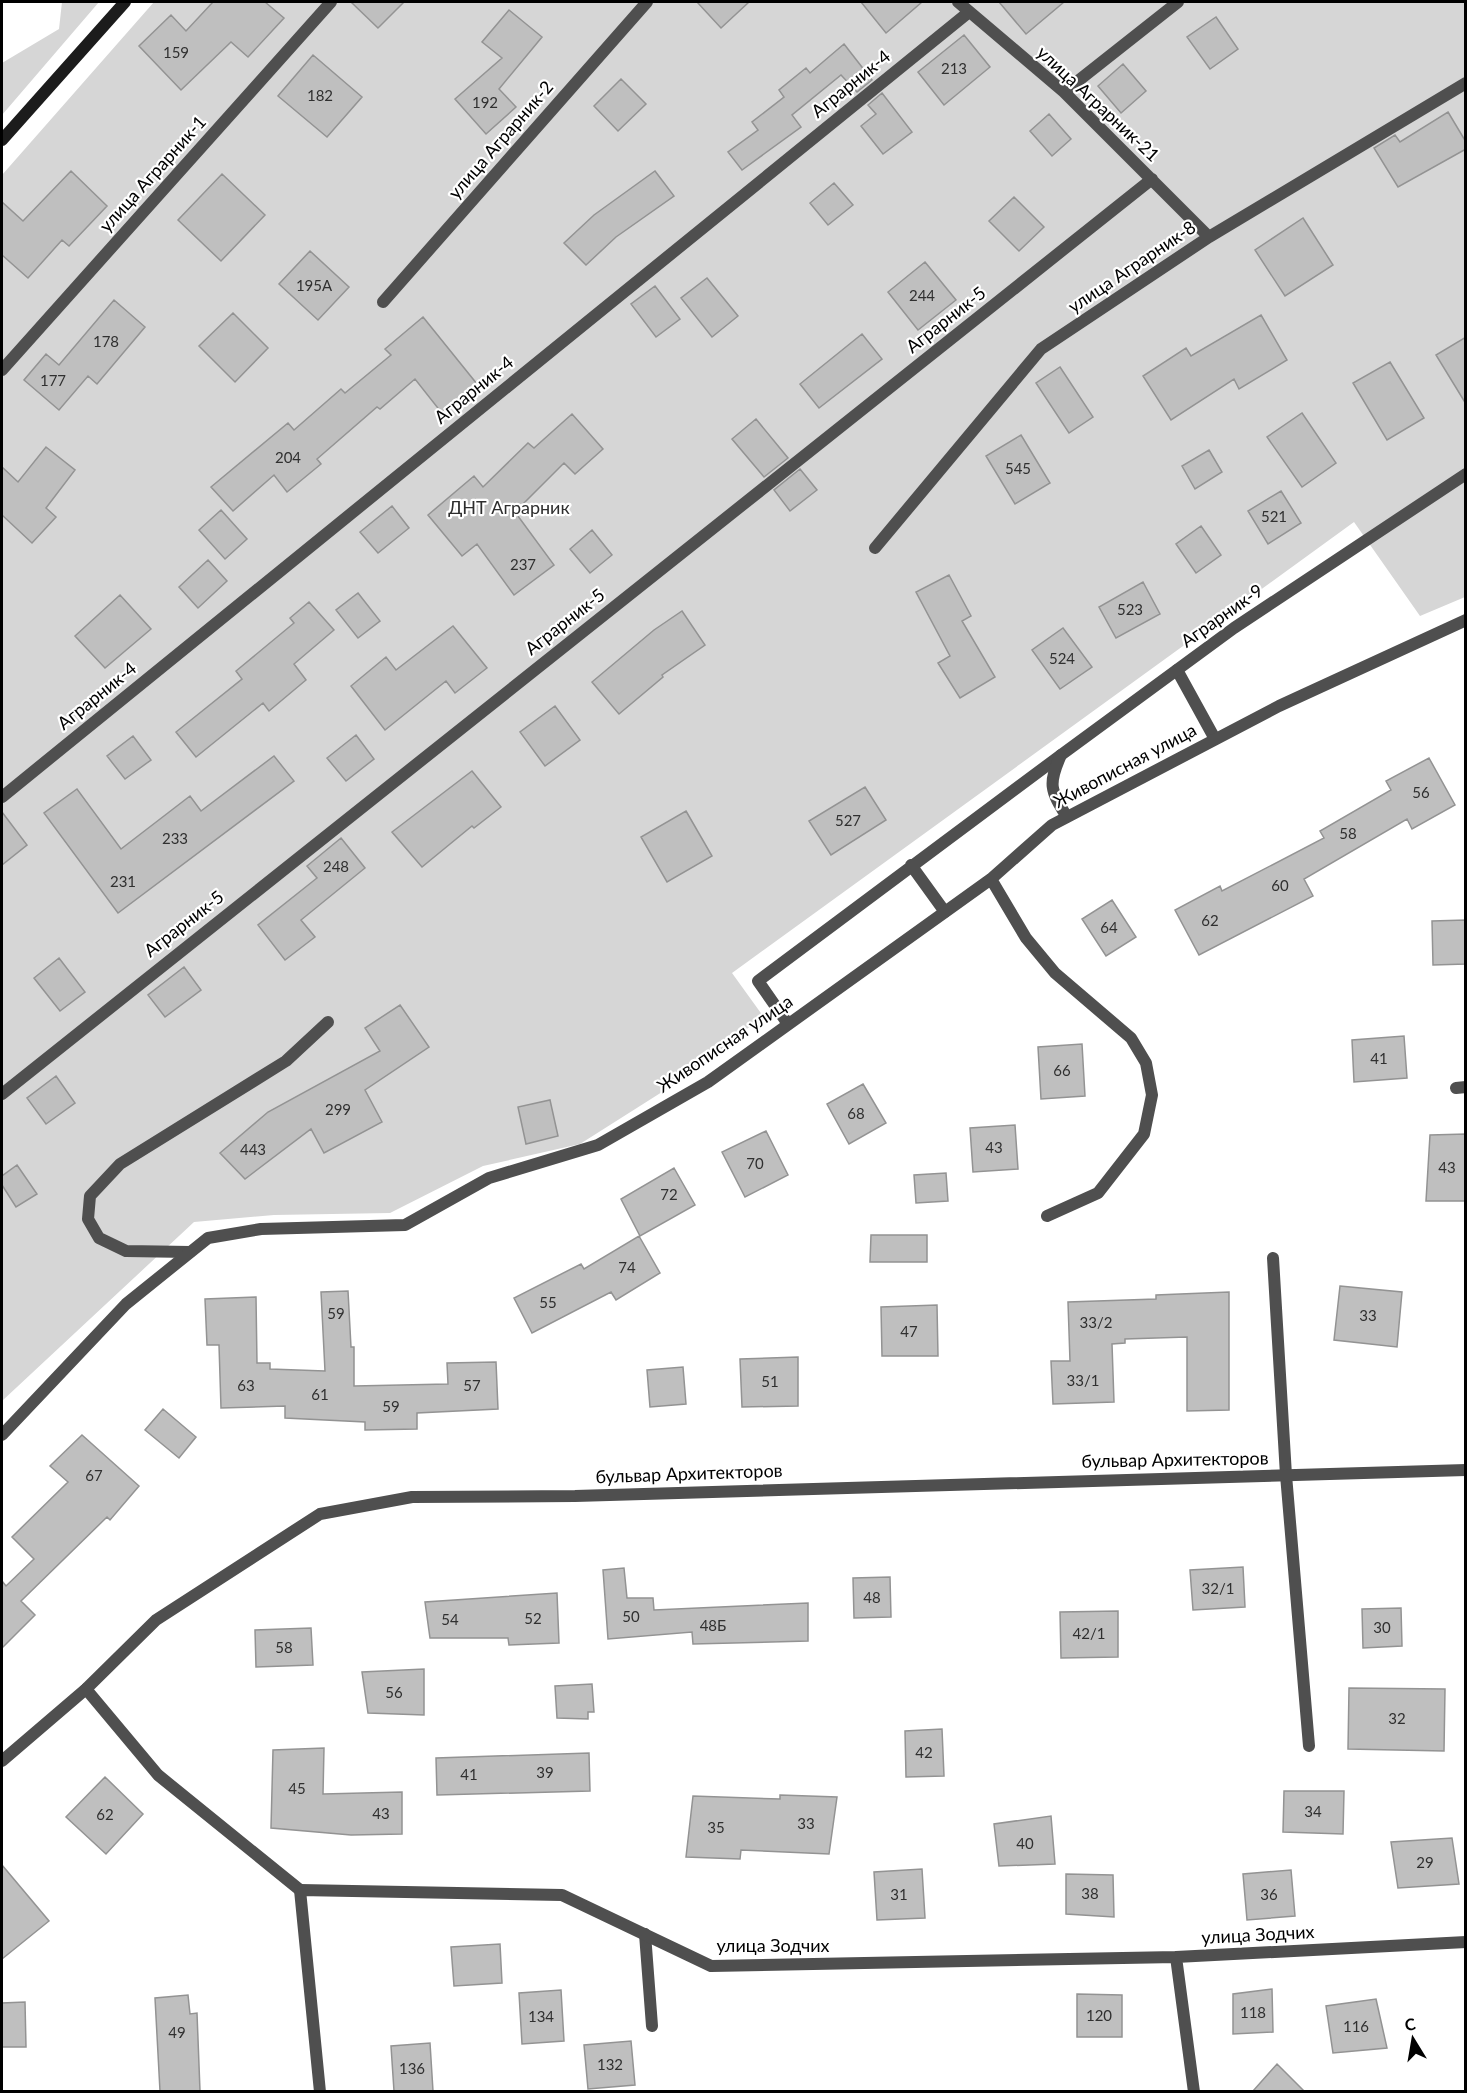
<svg xmlns="http://www.w3.org/2000/svg" width="1467" height="2093" font-family="Lato,sans-serif">
<style>
.green{fill:#d6d6d6}
.building{fill:#bfbfbf;stroke:#939393;stroke-width:1.5}
.lines{fill:none;stroke-linecap:round;stroke-linejoin:round}
.lane{stroke:#4f4f4f;stroke-width:12}
.street{stroke:#4f4f4f;stroke-width:12}
.secondary{stroke:#1c1c1c;stroke-width:12}
.labels{text-anchor:middle;stroke-width:4.5;stroke-linejoin:round;paint-order:stroke}
.number-label{font-size:15px;fill:#303030}
.street-label{font-size:18px;fill:#000;stroke:#fff}
.park-label{font-size:18px;fill:#2d2d2d;stroke:#fff}
</style>
<rect width="100%" height="100%" fill="#fff"/>
<!-- green -->
<path class="green" d="M62,2H99L2,115V63L59,29Z
M154,2H1465V597L1420,616L1354,522L732,973L763,1016L692,1073L580,1144L483,1166L390,1213L274,1215L194,1222L2,1401V175Z"/>
<!-- building -->
<path class="building" d="M213,2H265L284,18L248,57L231,42L181,90L139,46L171,15L186,31Z
M351,2H404L378,28Z
M697,2H749L721,28Z
M861,2H922L886,33Z
M999,2H1064L1026,34Z
M509,10L542,37L499,89L516,107L486,134L455,99L502,58L482,42Z
M1216,17L1238,49L1210,69L1187,37Z
M964,35L990,67L944,105L918,72Z
M844,44L872,80L857,92L841,75L792,115L801,127L742,170L728,152L758,130L752,122L784,97L779,90L806,68L810,73Z
M313,55L362,97L327,137L278,96Z
M1123,64L1146,91L1121,113L1098,86Z
M621,79L646,104L618,131L594,106Z
M882,93L912,132L883,154L861,126L876,114L868,105Z
M1448,112L1466,142V149L1398,187L1374,148L1395,135L1400,142Z
M1049,114L1071,139L1052,156L1030,131Z
M71,171L107,206L69,246L62,240L28,278L2,255V202L23,221Z
M655,171L674,196L616,237L586,265L564,243L594,215Z
M222,174L265,215L221,261L178,220Z
M834,183L853,205L828,225L810,203Z
M1014,197L1044,227L1019,251L989,221Z
M1303,218L1333,265L1285,296L1255,250Z
M310,251L349,287L318,320L279,284Z
M925,262L956,300L918,330L888,292Z
M707,278L738,316L712,337L681,298Z
M655,286L680,319L656,337L631,304Z
M114,300L145,327L97,384L88,376L59,410L24,380L46,354L59,365Z
M233,313L268,348L235,382L199,346Z
M1261,315L1287,360L1239,389L1234,379L1171,420L1143,376L1186,348L1191,356Z
M423,317L477,384L441,412L415,379L380,409L377,407L317,459L321,464L287,492L274,475L233,511L211,487L288,423L294,430L341,389L345,393L391,355L385,349Z
M862,334L882,359L819,408L800,384Z
M1466,337V404L1436,355Z
M1390,362L1424,418L1387,440L1353,383Z
M1060,367L1093,417L1069,433L1036,383Z
M1302,413L1336,463L1302,487L1267,437Z
M572,414L603,449L575,474L564,463L515,512L554,565L514,595L477,544L462,556L428,515L474,476L483,487L528,443L534,448Z
M756,419L788,458L764,477L732,439Z
M1021,435L1050,483L1015,504L986,456Z
M46,447L75,470L46,508L56,517L32,543L2,515V467L18,482Z
M1209,450L1222,472L1195,489L1182,466Z
M800,469L817,490L790,511L774,490Z
M1281,491L1301,523L1268,544L1248,511Z
M392,506L409,528L378,553L360,532Z
M221,510L247,539L225,559L199,530Z
M1201,526L1221,555L1196,573L1176,544Z
M592,530L612,555L590,573L570,549Z
M208,560L227,581L198,608L179,587Z
M949,575L971,616L962,621L995,677L960,698L938,663L950,656L916,592Z
M1143,582L1160,614L1116,638L1099,607Z
M358,593L380,621L358,638L336,610Z
M120,595L151,629L105,668L75,636Z
M309,602L334,630L294,664L306,680L269,711L263,703L196,757L176,732L242,679L236,671L294,623L290,618Z
M682,611L705,645L662,675L663,677L619,714L592,682L654,630Z
M453,626L487,668L455,693L446,681L385,730L351,686L386,657L396,670Z
M1063,628L1092,667L1060,689L1032,650Z
M555,706L580,740L545,766L520,732Z
M356,735L374,759L346,781L327,758Z
M133,736L151,760L125,779L107,756Z
M274,756L294,781L118,913L44,813L77,789L121,849L190,796L201,811Z
M1429,758L1455,805L1412,829L1407,819L1304,879L1313,896L1199,955L1175,910L1220,886L1222,891L1324,838L1320,831L1391,790L1386,781Z
M472,771L501,807L474,828L472,826L422,867L392,832Z
M865,787L886,820L831,855L809,821Z
M686,811L712,856L667,882L641,837Z
M2,812L27,845L2,865Z
M341,838L365,868L301,920L315,937L285,960L258,925L317,878L307,866Z
M1112,900L1136,937L1106,956L1082,919Z
M1466,920V964L1433,965L1432,921Z
M59,958L85,992L60,1011L34,978Z
M184,967L201,990L165,1017L148,995Z
M400,1005L429,1047L365,1090L382,1122L324,1153L311,1129L245,1179L220,1153L268,1112L380,1051L365,1028Z
M1404,1036L1407,1078L1354,1082L1352,1040Z
M1082,1044L1085,1096L1041,1099L1038,1047Z
M56,1076L75,1103L46,1124L27,1098Z
M863,1084L886,1123L849,1144L827,1104Z
M550,1100L558,1136L526,1144L518,1107Z
M1015,1125L1018,1169L973,1172L970,1128Z
M766,1131L788,1175L745,1197L722,1152Z
M1466,1134V1201H1426L1430,1135Z
M17,1165L37,1194L16,1207L2,1185V1176Z
M674,1168L695,1205L640,1236L621,1199Z
M946,1173L948,1201L916,1203L914,1175Z
M871,1235H927V1262H870Z
M639,1236L660,1273L616,1300L611,1292L532,1333L514,1298L581,1264L584,1269Z
M1340,1286L1402,1292L1397,1347L1334,1340Z
M348,1291L351,1347H354V1386L448,1384L447,1363L496,1362L498,1409L417,1413V1429L365,1430V1422L285,1418V1406L221,1408L219,1345H207L205,1299L256,1297L257,1363H270V1369L325,1371L321,1292Z
M1229,1292V1410L1187,1411V1337L1125,1339V1343L1112,1344L1114,1402L1053,1404L1051,1361H1070L1068,1302L1156,1299V1295Z
M937,1305L938,1356H882L881,1307Z
M798,1357V1406L742,1407L740,1359Z
M683,1367L686,1404L650,1407L647,1370Z
M163,1409L196,1437L179,1458L145,1430Z
M82,1435L139,1486L110,1520L107,1517L21,1601L35,1615L2,1648V1581L6,1586L34,1559L12,1537L68,1482L50,1466Z
M1243,1567L1245,1607L1193,1610L1190,1570Z
M624,1568L627,1598H653L654,1610L808,1603V1641L693,1644L692,1632L608,1639L603,1570Z
M890,1577L891,1617L854,1618L853,1578Z
M557,1593L559,1643L509,1645L508,1638H430L425,1602Z
M1401,1608L1402,1646L1363,1648L1362,1609Z
M1118,1611V1657L1061,1658L1060,1612Z
M311,1628L313,1665L256,1667L255,1630Z
M424,1669V1715L368,1713L362,1672Z
M592,1684L594,1712H588V1719L557,1718L555,1686Z
M1349,1688L1445,1689L1444,1751L1348,1749Z
M942,1729L944,1776L906,1777L905,1731Z
M324,1748L323,1794L402,1792V1834L351,1835L271,1828L273,1750Z
M589,1753L590,1791L437,1795L436,1758Z
M105,1777L143,1814L106,1854L66,1817Z
M1284,1791H1344L1343,1834L1283,1832Z
M780,1795L837,1797L829,1854L741,1850L740,1859L686,1857L693,1796L780,1799Z
M1051,1816L1055,1864L999,1866L994,1824Z
M1452,1838L1459,1884L1398,1888L1391,1842Z
M2,1865L49,1921L2,1959Z
M922,1869L925,1918L877,1920L874,1872Z
M1291,1870L1295,1916L1247,1920L1243,1874Z
M1066,1874L1113,1875L1114,1917L1066,1914Z
M500,1944L502,1983L454,1986L451,1947Z
M1272,1989L1273,2032L1233,2034V1994Z
M561,1990L564,2041L522,2044L519,1993Z
M1077,1994L1122,1995V2037H1077Z
M188,1995L190,2014L197,2013L200,2091H160L155,1998Z
M1376,1999L1387,2048L1333,2053L1326,2006Z
M25,2002L26,2047H2V2003Z
M631,2041L635,2085L588,2089L584,2045Z
M430,2043L433,2091H394L391,2046Z
M1277,2064L1304,2091H1253Z"/>
<g class="lines">
<!-- lane -->
<path class="lane" d="M1177,670L1215,739
M911,865L945,912
M788,1024L758,981L1061,755
M190,1252L126,1251L99,1238L88,1219L90,1196L120,1164L286,1061L328,1022
M1273,1258L1286,1475L1309,1746
M86,1689L158,1775L300,1890
M645,1934L652,2026"/>
<!-- street -->
<path class="street" d="M958,2L1064,92L1209,237
M1064,92L1178,2
M383,302L647,2
M2,370L331,2
M875,548L1041,349L1209,237L1466,83
M2,797L969,12
M1067,817C1050,790 1048,784 1061,755L1234,628L1466,474
M991,879L1026,938L1055,973L1131,1038L1146,1063L1152,1095L1144,1134L1098,1193L1047,1216
M1456,1088L1466,1087
M2,1094L1152,179
M2,1435L126,1304L208,1238L261,1229L405,1225L489,1178L598,1145L708,1082L991,879L1052,825L1279,706L1466,620
M2,1761L86,1689L156,1620L320,1514L412,1497L575,1496L1466,1470
M1176,1957L1194,2092
M320,2092L300,1890L562,1895L711,1966L1176,1957L1466,1942"/>
<!-- secondary -->
<path class="secondary" d="M2,140L125,2"/>
</g>
<g class="labels">
<!-- number labels -->
<g class="number-label">
<text x="176" y="58">159</text>
<text x="954" y="74">213</text>
<text x="320" y="101">182</text>
<text x="485" y="108">192</text>
<text x="314" y="291">195А</text>
<text x="922" y="301">244</text>
<text x="106" y="347">178</text>
<text x="53" y="386">177</text>
<text x="288" y="463">204</text>
<text x="1018" y="474">545</text>
<text x="1274" y="522">521</text>
<text x="523" y="570">237</text>
<text x="1130" y="615">523</text>
<text x="1062" y="664">524</text>
<text x="1421" y="798">56</text>
<text x="848" y="826">527</text>
<text x="1348" y="839">58</text>
<text x="175" y="844">233</text>
<text x="336" y="872">248</text>
<text x="123" y="887">231</text>
<text x="1280" y="891">60</text>
<text x="1210" y="926">62</text>
<text x="1109" y="933">64</text>
<text x="1379" y="1064">41</text>
<text x="1062" y="1076">66</text>
<text x="338" y="1115">299</text>
<text x="856" y="1119">68</text>
<text x="994" y="1153">43</text>
<text x="253" y="1155">443</text>
<text x="755" y="1169">70</text>
<text x="1447" y="1173">43</text>
<text x="669" y="1200">72</text>
<text x="627" y="1273">74</text>
<text x="548" y="1308">55</text>
<text x="336" y="1319">59</text>
<text x="1368" y="1321">33</text>
<text x="1096" y="1328">33/2</text>
<text x="909" y="1337">47</text>
<text x="1083" y="1386">33/1</text>
<text x="770" y="1387">51</text>
<text x="246" y="1391">63</text>
<text x="472" y="1391">57</text>
<text x="320" y="1400">61</text>
<text x="391" y="1412">59</text>
<text x="94" y="1481">67</text>
<text x="1218" y="1594">32/1</text>
<text x="872" y="1603">48</text>
<text x="631" y="1622">50</text>
<text x="533" y="1624">52</text>
<text x="450" y="1625">54</text>
<text x="713" y="1631">48Б</text>
<text x="1382" y="1633">30</text>
<text x="1089" y="1639">42/1</text>
<text x="284" y="1653">58</text>
<text x="394" y="1698">56</text>
<text x="1397" y="1724">32</text>
<text x="924" y="1758">42</text>
<text x="545" y="1778">39</text>
<text x="469" y="1780">41</text>
<text x="297" y="1794">45</text>
<text x="1313" y="1817">34</text>
<text x="381" y="1819">43</text>
<text x="105" y="1820">62</text>
<text x="806" y="1829">33</text>
<text x="716" y="1833">35</text>
<text x="1025" y="1849">40</text>
<text x="1425" y="1868">29</text>
<text x="1090" y="1899">38</text>
<text x="899" y="1900">31</text>
<text x="1269" y="1900">36</text>
<text x="1253" y="2018">118</text>
<text x="1099" y="2021">120</text>
<text x="541" y="2022">134</text>
<text x="1356" y="2032">116</text>
<text x="177" y="2038">49</text>
<text x="610" y="2070">132</text>
<text x="412" y="2074">136</text>
</g>
<!-- street labels -->
<g class="street-label">
<text transform="translate(851 84) rotate(-39)" y="6">Аграрник-4</text>
<text transform="translate(1098 104) rotate(43)" y="6">улица Аграрник-21</text>
<text transform="translate(501 140) rotate(-49)" y="6">улица Аграрник-2</text>
<text transform="translate(153 174) rotate(-48)" y="6">улица Аграрник-1</text>
<text transform="translate(1132 267) rotate(-34)" y="6">улица Аграрник-8</text>
<text transform="translate(946 320) rotate(-38)" y="6">Аграрник-5</text>
<text transform="translate(474 390) rotate(-39)" y="6">Аграрник-4</text>
<text transform="translate(1222 616) rotate(-35)" y="6">Аграрник-9</text>
<text transform="translate(565 622) rotate(-38)" y="6">Аграрник-5</text>
<text transform="translate(97 696) rotate(-39)" y="6">Аграрник-4</text>
<text transform="translate(1125 766) rotate(-28)" y="6">Живописная улица</text>
<text transform="translate(184 924) rotate(-38)" y="6">Аграрник-5</text>
<text transform="translate(725 1044) rotate(-34)" y="6">Живописная улица</text>
<text transform="translate(1175 1460) rotate(-1)" y="6">бульвар Архитекторов</text>
<text transform="translate(689 1474) rotate(-2)" y="6">бульвар Архитекторов</text>
<text transform="translate(1258 1935) rotate(-3)" y="6">улица Зодчих</text>
<text x="773" y="1952">улица Зодчих</text>
</g>
<!-- park labels -->
<g class="park-label">
<text x="509" y="514">ДНТ Аграрник</text>
</g>
</g>
<!-- border -->
<rect width="1467" height="2093" fill="none" stroke="#000000" stroke-width="6"/>
<!-- north arrow -->
<g transform="translate(1413 2039) rotate(349)" stroke="#ffffff" stroke-width="4.5" paint-order="stroke">
<path d="M0-4.5L10 22L0 15L-10 22Z" fill="#000000"/>
<text y="-9" font-size="16" font-weight="bold" text-anchor="middle" fill="#000000">С</text>
</g>
</svg>
